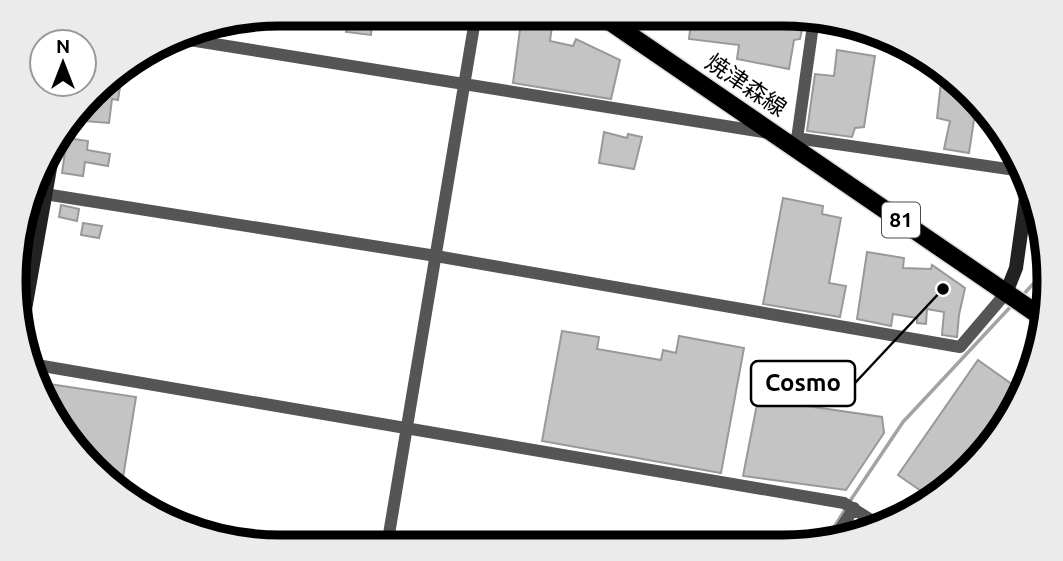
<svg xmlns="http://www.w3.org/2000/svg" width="1063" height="561" font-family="Ubuntu,'Noto Sans JP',sans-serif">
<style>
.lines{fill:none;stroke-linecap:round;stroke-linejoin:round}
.stream{stroke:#a3a3a3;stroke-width:3.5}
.building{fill:#c4c4c4;stroke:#999;stroke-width:2}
.primary-casing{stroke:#dbdbdb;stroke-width:21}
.street{stroke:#555;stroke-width:12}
.secondary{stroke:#222;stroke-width:14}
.primary{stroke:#000;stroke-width:18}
.labels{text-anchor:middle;stroke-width:5;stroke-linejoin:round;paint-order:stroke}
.shield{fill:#fff;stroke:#4c4c4c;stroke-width:2}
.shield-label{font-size:21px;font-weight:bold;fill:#000}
.street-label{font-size:23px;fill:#000;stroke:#fff}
.rim{fill:none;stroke:#000;stroke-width:9}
.leader{fill:none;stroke:#000;stroke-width:2.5}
.callout-dot{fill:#000;stroke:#fff;stroke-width:2.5}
.callout{fill:#fff;stroke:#000;stroke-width:2.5}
.callout-label{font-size:24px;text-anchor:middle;font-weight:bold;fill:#000}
</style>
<rect width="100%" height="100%" fill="#fff"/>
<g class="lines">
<!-- stream -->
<path class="stream" d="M1022,296L1045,271
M850,501L903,422L1014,303
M825,542L846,508"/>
</g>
<!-- building -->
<path class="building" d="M348,14H373L371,35L346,32Z
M394,14H420L419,23L393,20Z
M522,14H549L553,19L550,41L573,46L576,39L620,60L611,99L513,83Z
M692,14L800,15L805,16L800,39L794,40L789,69L737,59L739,45L689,39Z
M828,22L856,30V35L827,32Z
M837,50L875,56L864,127L855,128L852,137L807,131L815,74L834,76Z
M123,67L118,100L112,99L109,123L71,120Z
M942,73L977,100L969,153L944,149L950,121L937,118Z
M604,132L627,138L628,134L642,137L634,169L599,163Z
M67,138L88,141L87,150L110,154L108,166L85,162L83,176L62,173Z
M783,198L823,206L822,214L841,218L829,283L846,286L840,317L763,304Z
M61,205L79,209L77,221L59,217Z
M83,223L102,226L99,238L81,235Z
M867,252L904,258L903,268L931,269L932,265L965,288L959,315L957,337L942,335L944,312L927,309L926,324L917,323V318L893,314L891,326L857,319Z
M562,331L599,337L597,349L661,360L663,350L676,353L679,336L744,348L721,473L542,441Z
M978,360L1023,392L1021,399L983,456L934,500L898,475Z
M36,382L136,397L121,490L92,469L41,398Z
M764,389L779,392L780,402L882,417L884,433L846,490L743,476L756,409Z"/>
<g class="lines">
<defs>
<path id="primary" d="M599,14L1043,318"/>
</defs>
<!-- primary casing -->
<use href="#primary" class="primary-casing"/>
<!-- street -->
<path class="street" d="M177,38L769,133
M796,138L1021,171
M796,146L814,18
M32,192L436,256L960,347L1006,293
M31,364L844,503L876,523
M834,539L854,508
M387,546L476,14"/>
<!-- secondary -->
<path class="secondary" d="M1006,293L1016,268L1028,183
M21,332L55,140"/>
<!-- primary -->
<use href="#primary" class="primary"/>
</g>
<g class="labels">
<!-- shield labels -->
<rect class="shield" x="882" y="202.5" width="38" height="35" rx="5"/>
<g class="shield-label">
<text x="901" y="227">81</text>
</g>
<!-- street labels -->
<g class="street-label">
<text transform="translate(746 85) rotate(34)" y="8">焼津森線</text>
</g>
</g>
<!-- crop -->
<path d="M0 0H1063V561H0ZM280 26H783A254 254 0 0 1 1037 280V281A254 254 0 0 1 783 535H280A254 254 0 0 1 26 281V280A254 254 0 0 1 280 26Z" fill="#ebebeb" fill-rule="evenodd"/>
<path class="rim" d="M280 26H783A254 254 0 0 1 1037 280V281A254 254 0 0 1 783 535H280A254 254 0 0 1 26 281V280A254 254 0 0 1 280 26Z"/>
<!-- callouts -->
<path class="leader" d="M943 289L855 383"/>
<circle class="callout-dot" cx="943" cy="289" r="7"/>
<rect class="callout" x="751" y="361" width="104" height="45" rx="7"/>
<g class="callout-label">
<text x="803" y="391">Cosmo</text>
</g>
<!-- north arrow -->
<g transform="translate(63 63)"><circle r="33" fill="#ffffff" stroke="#999999" stroke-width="2"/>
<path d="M0-5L12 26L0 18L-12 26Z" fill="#000000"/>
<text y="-10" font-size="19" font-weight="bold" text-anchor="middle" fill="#000000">N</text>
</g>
</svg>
